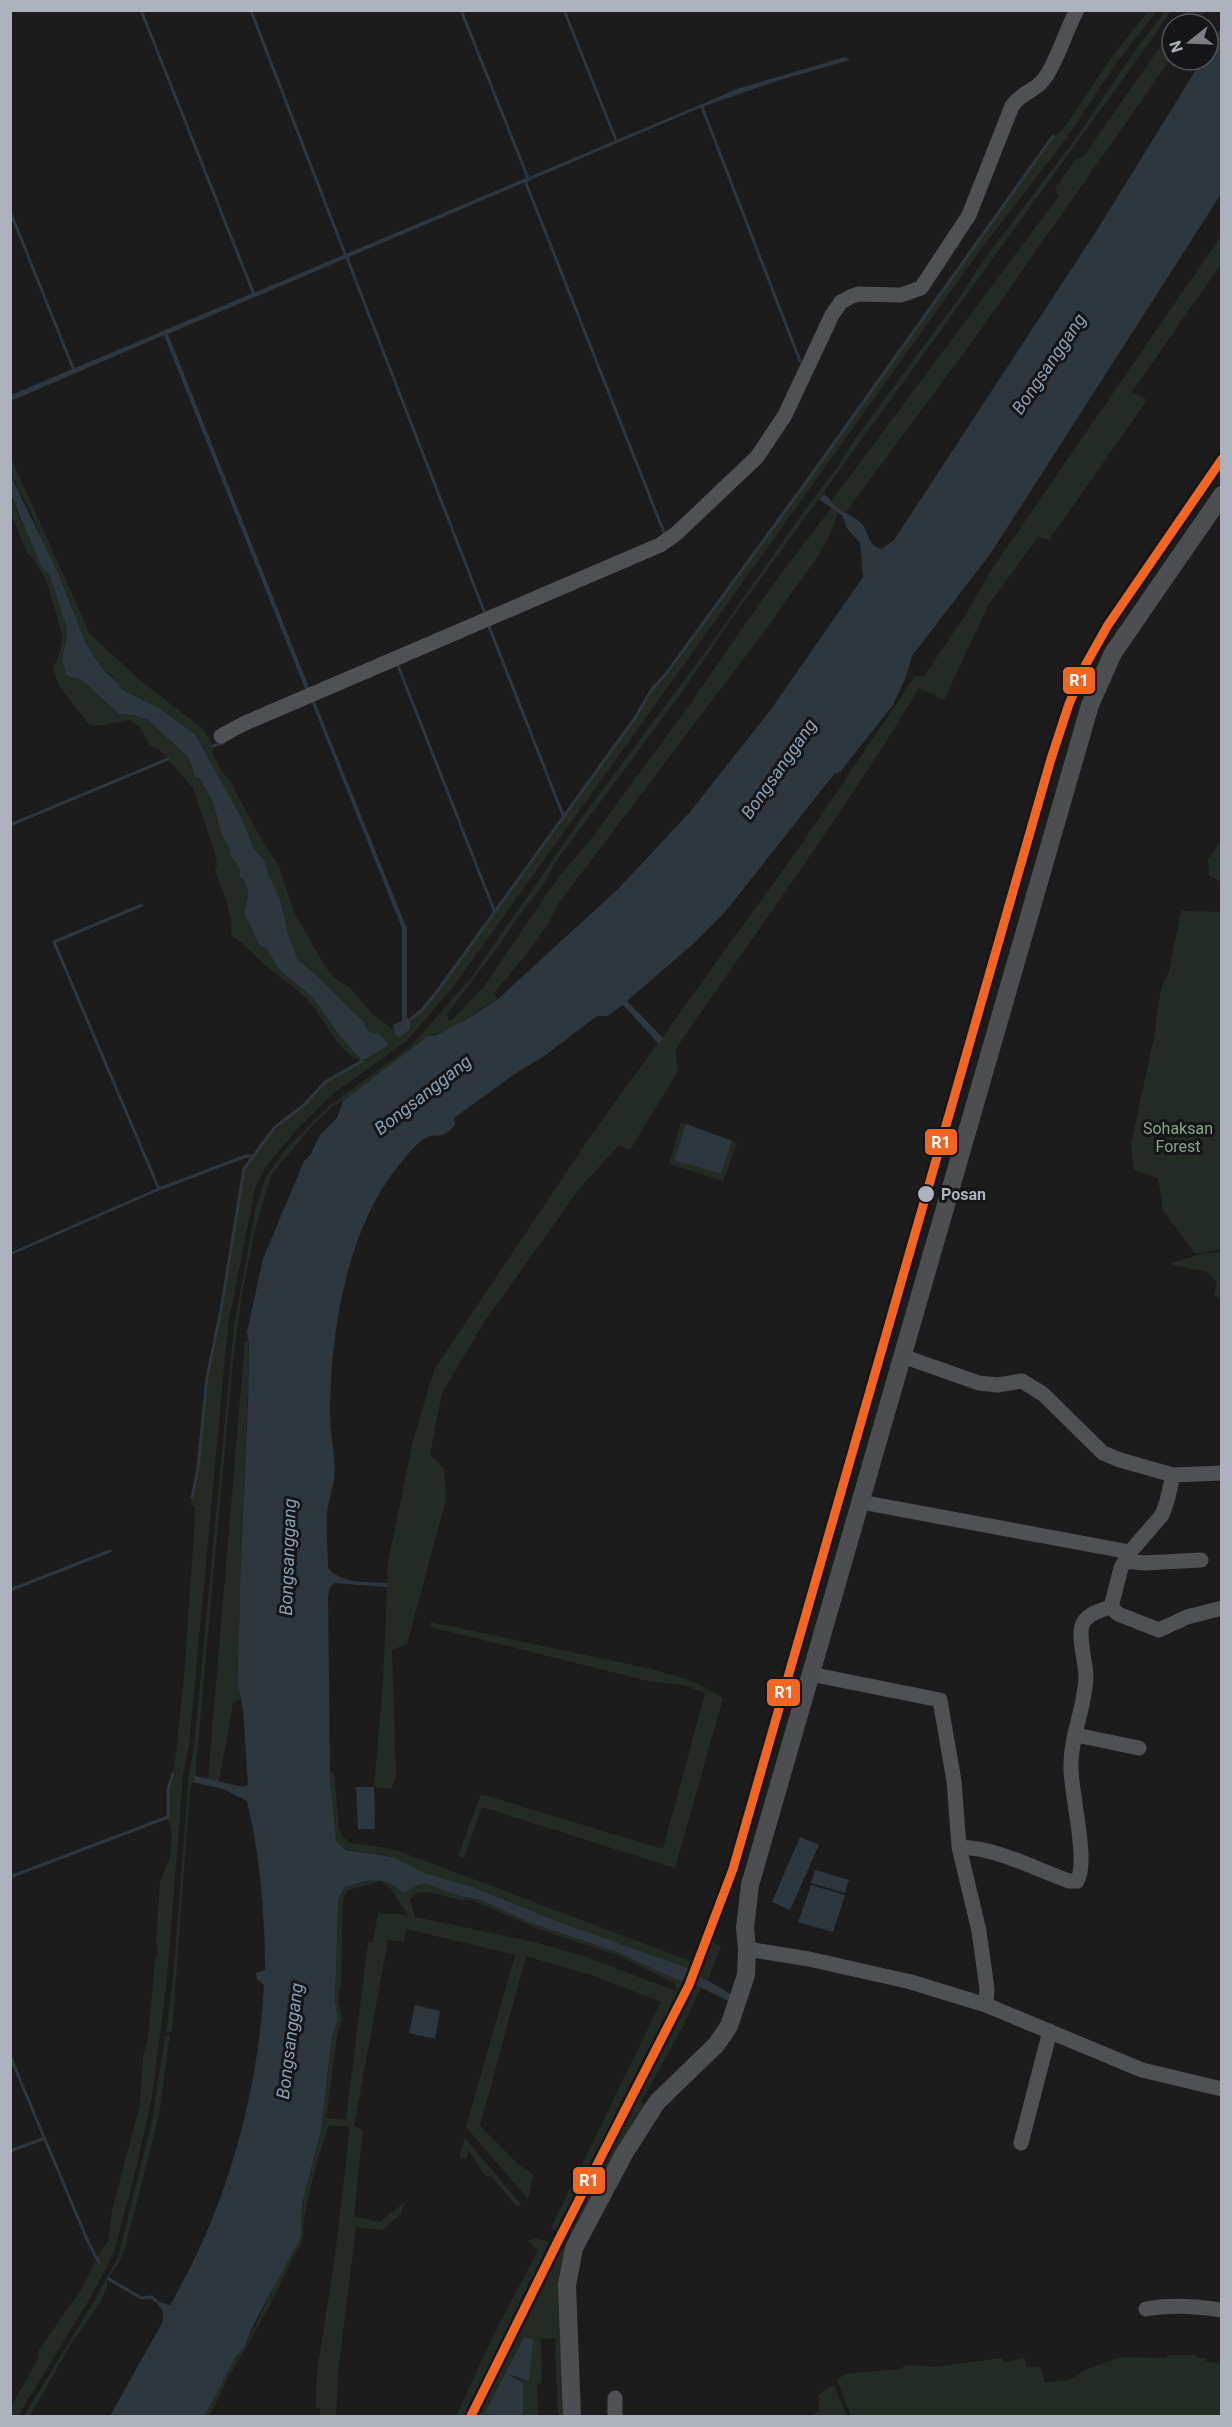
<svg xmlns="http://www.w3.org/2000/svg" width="1232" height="2427" font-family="Roboto,sans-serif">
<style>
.green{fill:#242b25;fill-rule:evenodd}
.water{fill:#2f373e}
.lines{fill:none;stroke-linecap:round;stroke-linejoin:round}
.stream{stroke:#2f373e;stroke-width:3}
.minor{stroke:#505155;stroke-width:15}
.major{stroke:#4d4e51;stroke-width:18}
.rail-1-casing{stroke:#161618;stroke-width:14}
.rail-1{stroke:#f26522;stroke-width:9}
.stop-dot{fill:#aeb2bc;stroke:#161618;stroke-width:2}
.labels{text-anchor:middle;stroke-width:6;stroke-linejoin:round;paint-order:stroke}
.park-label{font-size:16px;fill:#87a589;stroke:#161618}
.stop-label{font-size:16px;font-weight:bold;fill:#aeb2bc;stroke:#161618;text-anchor:start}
.water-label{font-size:18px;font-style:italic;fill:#889fb4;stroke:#161618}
.line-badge{stroke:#161618;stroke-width:2}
.badge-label{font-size:16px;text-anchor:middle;font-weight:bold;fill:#fff}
</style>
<rect width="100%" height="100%" fill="#1c1c1c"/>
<!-- green -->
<path class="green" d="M1148,11H1157L1117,62L1066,139L981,249L456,983L408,1040L334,1093L300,1126L267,1165L256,1185L228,1325L189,1746L183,1775L167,1979L152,2097L135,2173L113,2255L92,2295L18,2416H11V2407L38,2359L39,2350L82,2288L95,2262L99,2265L100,2263L97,2257L108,2241L113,2206L140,2105L143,2057L148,2038L155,1961L158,1953L156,1942L160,1882L170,1857L172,1842L171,1828L168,1819L169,1791L176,1773L174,1771L184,1678L195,1518L194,1507L191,1504L199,1468L208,1377L222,1311L245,1170L268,1136L304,1106L325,1083L389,1045L368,1031L362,1020L340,998L298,960L289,937L280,899L267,874V869L261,855L253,847L242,819L195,734L159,708L120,687C116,676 100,668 93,656C78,631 72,601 59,575C49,557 41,539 34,520C24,493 11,489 10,456L90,634L142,682L203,729L213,746V754L222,772L229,779L260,837L279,866L293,910L324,965L334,978L350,988L372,1014L393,1029L395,1034L411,1023L437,994L636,719L653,690L667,676C798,497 925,316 1054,137L1064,128L1111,58Z
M1165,11H1171L1149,43L728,624L680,695L557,860L544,884L515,921L500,944L447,1014L448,1020H452L485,985L557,879L591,839L690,704L771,587L832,507L838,512C827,554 795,584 773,620L558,904C543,938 517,965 494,993L498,999C476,1010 453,1033 428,1036L343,1101L334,1105L312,1126L271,1175L255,1230L242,1293L233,1360L195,1776L190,1788L172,2031L166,2033L173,1980L189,1775L194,1747L234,1326L256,1207L266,1177L284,1151L329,1106L411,1046L471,978L585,813L706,651L797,521L838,466L853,442L959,298L982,262L1079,134L1127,62Z
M1185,11V10L1205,11L1196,24H1176Z
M1172,30V57L977,335L846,512L839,509L831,501L1059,196L1055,188L1075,160L1083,157Z
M1221,236V264L1132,392L1147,400L1049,540L1038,537L988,606L944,700L919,688C844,813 757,930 675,1050L678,1071L630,1150L619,1145L579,1189L485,1321L442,1393L430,1454L444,1469L446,1499L407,1644L392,1650L396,1777L391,1789L374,1787L383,1684L388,1562L413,1441L434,1370L592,1134L796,852L915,676H924L966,614L990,572Z
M10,495L41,566L50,576L66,626L67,635L62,660L66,675L83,681L119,714L134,715L148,720L188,757L191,768L200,779L213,802L222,835L230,849V854L240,870L239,876L248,887L247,919L253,932L267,949L278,968L312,997L340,1036L362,1061C343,1058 323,1019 311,1004C299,988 280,979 265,965C254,955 244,943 231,935C234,914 222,890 215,871L217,865L215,853L193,788L159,749L150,745L140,727L130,720L104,725L94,726L88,723L59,686L53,668L60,652L63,636L46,580L33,558L27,553L11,514Z
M1221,841V882L1209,876L1208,859Z
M1181,911L1222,912L1221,1249L1195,1254L1163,1210L1158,1178L1134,1170L1131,1145L1154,1037L1161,989L1169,971Z
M681,1123L686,1124L675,1160L721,1174L732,1141L737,1143L723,1181L669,1164Z
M1221,1252V1300L1214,1295L1217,1283L1207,1272L1168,1264L1205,1253Z
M245,1341H248L249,1364L239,1615L240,1700L233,1703L219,1782L208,1779Z
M431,1622L652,1669L695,1682L723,1698L675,1868L482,1807L464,1858L458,1856L481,1794L663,1849L705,1693L683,1685L648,1681L430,1627Z
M329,1768L334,1774L339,1829L343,1837L350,1843L393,1849L693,1962L690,1969L551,1919L473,1887L427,1874L392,1857L355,1851L341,1847L336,1841L334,1829Z
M380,1878L389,1881L403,1893L420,1884H428L467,1898L482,1900L526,1921L619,1953L684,1981L559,2232L551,2228L661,2002L597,1977L526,1956L480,2126L520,2166L533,2174L528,2199L466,2127L515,1955L406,1929L404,1942L388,1940L354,2126L363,2130L354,2216L379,2222L404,2203L401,2214L382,2230L356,2227L338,2373L336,2416H320V2408L316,2407L317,2371L334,2264L350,2127L329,2125C319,2152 312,2180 306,2208C301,2228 308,2238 293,2257C275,2297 255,2334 232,2371C223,2385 218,2402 209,2416H205L235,2358L244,2348L301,2232L302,2204L321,2130L332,2037L338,2019L335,2001L339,1898L344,1888ZM381,1881L391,1889L408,1915L378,1913L373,1942H368L346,2120L326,2118L337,2035L342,2019L338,1999L341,1984L343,1898L348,1890ZM420,1892C439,1892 454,1901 472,1900L536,1928L619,1956L674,1983L678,1992L587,1957L530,1941L415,1917L410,1900L415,1894Z
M712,1942L721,1946L708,1979L698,1975Z
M694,1984L701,1987L684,2024L641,2102L646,2105L572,2237L567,2235Z
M170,2034L159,2115L126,2244L119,2263L107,2280L108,2285L100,2303L72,2342L30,2416H24L96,2298L118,2257L151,2126L165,2037Z
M465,2138L521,2204L517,2207L491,2176H485L469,2151L466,2159L459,2157Z
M535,2238L553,2243L534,2277L466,2416H456L496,2330L538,2251L528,2241Z
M560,2247L566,2249L564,2416H558L555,2338L541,2339L542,2383L537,2384L538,2416H523V2383L507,2374L525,2381L524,2337L483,2416H476Z
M1169,2355H1195L1197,2358H1206V2361L1221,2364V2416H851L837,2380L845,2374L898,2369L908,2365L936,2367L1001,2358L1003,2362L1024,2358L1027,2367H1040L1045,2383L1068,2380L1088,2369L1120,2357L1165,2358Z
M834,2385L847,2416H811L819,2411V2394Z"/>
<!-- water -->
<path class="water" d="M1221,28V194L991,553L912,656L906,677L893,705L840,772L835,773L725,912L693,944L627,1001L663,1038L659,1044L623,1005L607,1016H597L543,1057L516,1073L454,1118L455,1125C440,1142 436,1131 424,1139C414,1145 406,1157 399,1165C348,1227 331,1328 330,1406C329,1429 336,1456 334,1478C333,1490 328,1502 327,1514C326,1532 328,1550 328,1568C341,1584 369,1582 388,1583L387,1587L335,1583L330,1587L328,1597L330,1778L336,1841L346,1850L392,1857L427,1874L473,1887L551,1919L690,1969L684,1981L676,1979L619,1953L526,1921L481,1900L460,1896L427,1884H420L403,1893C383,1873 368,1880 344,1888L339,1898L338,1910L335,2001L338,2019L332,2037L321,2130L302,2204L301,2232L299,2240L254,2324L244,2348L235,2358L205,2416H110L162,2323C166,2312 161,2310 156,2301L170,2305C226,2209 258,2096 264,1985L257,1979L256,1973L265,1970C265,1915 260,1855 247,1801L223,1789L193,1782L195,1776L199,1777L243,1787L248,1785L243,1710L238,1684L240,1584L248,1403L249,1346L247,1332L263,1259L304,1161L311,1154L319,1136L337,1118L343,1101L428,1036L437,1035L469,1018L498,999L618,889L690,812L772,708L863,577L860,543L846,527L843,516L819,499L824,494C829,498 833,504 838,508C845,514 855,516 862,524C870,534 867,546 882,549L894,540L1097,230L1202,60H1208V50Z
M845,57L850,60L780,80L702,107L168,334L310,690L306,691L164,335L11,401V395L702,104L737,89Z
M10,474L59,575L85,641L94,657L106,672L119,684L120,688L159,708L195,734L242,819L253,847L265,861L268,874L280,899L289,937L298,960L316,975L362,1020L368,1031L374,1033L378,1032L389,1045L362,1061L340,1036L312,997L278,968L267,949L259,944L244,913C248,899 252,887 239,876L240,870L230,854V849L222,835L213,802L200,779L195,776L188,757L148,720L134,715L119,714L83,681L66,675L62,660L67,635L66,626L50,576L41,566L11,495Z
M313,697L407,929V1017L411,1023L410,1029L399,1037L395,1034L393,1025L402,1021V928L310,698Z
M686,1124L732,1141L721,1174L674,1160Z
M356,1787H374L375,1829H358Z
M800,1837L819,1845L790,1910L772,1902Z
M815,1870L849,1880L845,1893L811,1883Z
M811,1885L845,1895L833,1932L798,1922Z
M698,1975L731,1994L728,2001L694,1984Z
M415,2005L440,2011L435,2039L409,2033Z
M524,2337L533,2340L529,2381L507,2374L523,2383V2416H494L487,2414L483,2416Z"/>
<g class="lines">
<!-- stream -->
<path class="stream" d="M141,10L253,292
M461,10L528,178
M564,10L616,140
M251,11L345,254
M702,107L800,361
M526,183L665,535
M10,211L73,368
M347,258L484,611
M488,624L563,815
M397,663L494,910
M213,746L224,742
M10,825L168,759
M142,905L54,942L159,1189
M410,1020L421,1011L436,993L635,718L652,689L666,674L807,481L1053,136
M10,1254L159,1189L246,1156H252
M192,1498L198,1468L207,1377L221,1310L244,1169L274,1128L304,1105L325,1082L362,1061
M10,1590L110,1551
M10,1877L168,1817V1790L173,1774
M10,2056L86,2237L99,2263
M10,2151L45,2138
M109,2279L141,2298L152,2297L156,2301"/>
<!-- minor -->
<path class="minor" d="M221,736L243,724L660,545L677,533L757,457L785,415L832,315L841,302L852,296L859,294L901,295L921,288L969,215L1012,106C1020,93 1036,91 1044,79C1058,61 1065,31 1077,10
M902,1356L979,1383L998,1385L1022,1381L1043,1394L1103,1453L1120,1460L1173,1475L1222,1473
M861,1502L1130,1552
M1125,1561L1144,1563L1201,1560
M1111,1607L1118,1614L1159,1630L1187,1617L1222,1608
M810,1674L940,1700L954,1781L959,1847L979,1931L987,1989L986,2005
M1076,1735L1139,1748
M959,1847C997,1848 1033,1868 1069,1881H1077C1089,1863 1071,1794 1071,1768C1070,1737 1085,1708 1086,1677C1086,1663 1077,1634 1083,1623C1089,1613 1101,1610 1111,1607L1121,1568L1130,1552L1162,1515L1167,1501L1173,1475
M747,1949L809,1959L911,1982L986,2005L1142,2070L1222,2089
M1021,2143L1050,2031
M1146,2309C1171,2304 1196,2306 1222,2310
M615,2416V2398"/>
<!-- major -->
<path class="major" d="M572,2416L567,2285L574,2248L624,2154L657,2102L716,2045L729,2026L746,1975L747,1949L745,1928L750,1885L1090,705L1113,653L1222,495"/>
<defs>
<path id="rail-1" d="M471,2416L559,2239L689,1985L733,1869L1051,759L1069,704L1086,664L1108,625L1222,459"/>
</defs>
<!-- rail-1 casing -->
<use href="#rail-1" class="rail-1-casing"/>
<!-- rail-1 -->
<use href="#rail-1" class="rail-1"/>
</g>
<!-- markers -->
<circle class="stop-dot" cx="926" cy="1194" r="9"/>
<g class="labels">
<!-- park labels -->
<g class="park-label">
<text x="1178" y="1134">Sohaksan<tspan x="1178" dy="18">Forest</tspan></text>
</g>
<!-- stop labels -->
<g class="stop-label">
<text x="941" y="1200">Posan</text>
</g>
<!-- water labels -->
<g class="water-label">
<text transform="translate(1049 364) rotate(-56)" y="6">Bongsanggang</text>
<text transform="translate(779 769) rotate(-55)" y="6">Bongsanggang</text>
<text transform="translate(423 1095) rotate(-38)" y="6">Bongsanggang</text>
<text transform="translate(288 1557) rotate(-88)" y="6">Bongsanggang</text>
<text transform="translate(290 2041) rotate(-83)" y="6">Bongsanggang</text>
</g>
</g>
<g class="line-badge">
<rect x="1062" y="666" width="34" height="29" rx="6" fill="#f26522"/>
<rect x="924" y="1128" width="34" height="28" rx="6" fill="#f26522"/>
<rect x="766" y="1678" width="35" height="29" rx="6" fill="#f26522"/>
<rect x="572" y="2166" width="34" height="29" rx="6" fill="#f26522"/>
</g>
<g class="badge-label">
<text x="1079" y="686">R1</text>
<text x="941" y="1148">R1</text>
<text x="784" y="1698">R1</text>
<text x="589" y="2186">R1</text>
</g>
<!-- border -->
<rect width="1232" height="2427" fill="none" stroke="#aeb2bc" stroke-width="24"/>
<!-- north arrow -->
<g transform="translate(1190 42) rotate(252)"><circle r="28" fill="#161618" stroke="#53545a" stroke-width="1.5"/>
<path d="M0-4.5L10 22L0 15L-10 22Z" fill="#7b7e84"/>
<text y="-9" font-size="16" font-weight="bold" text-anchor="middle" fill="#aeb2bc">N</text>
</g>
</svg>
